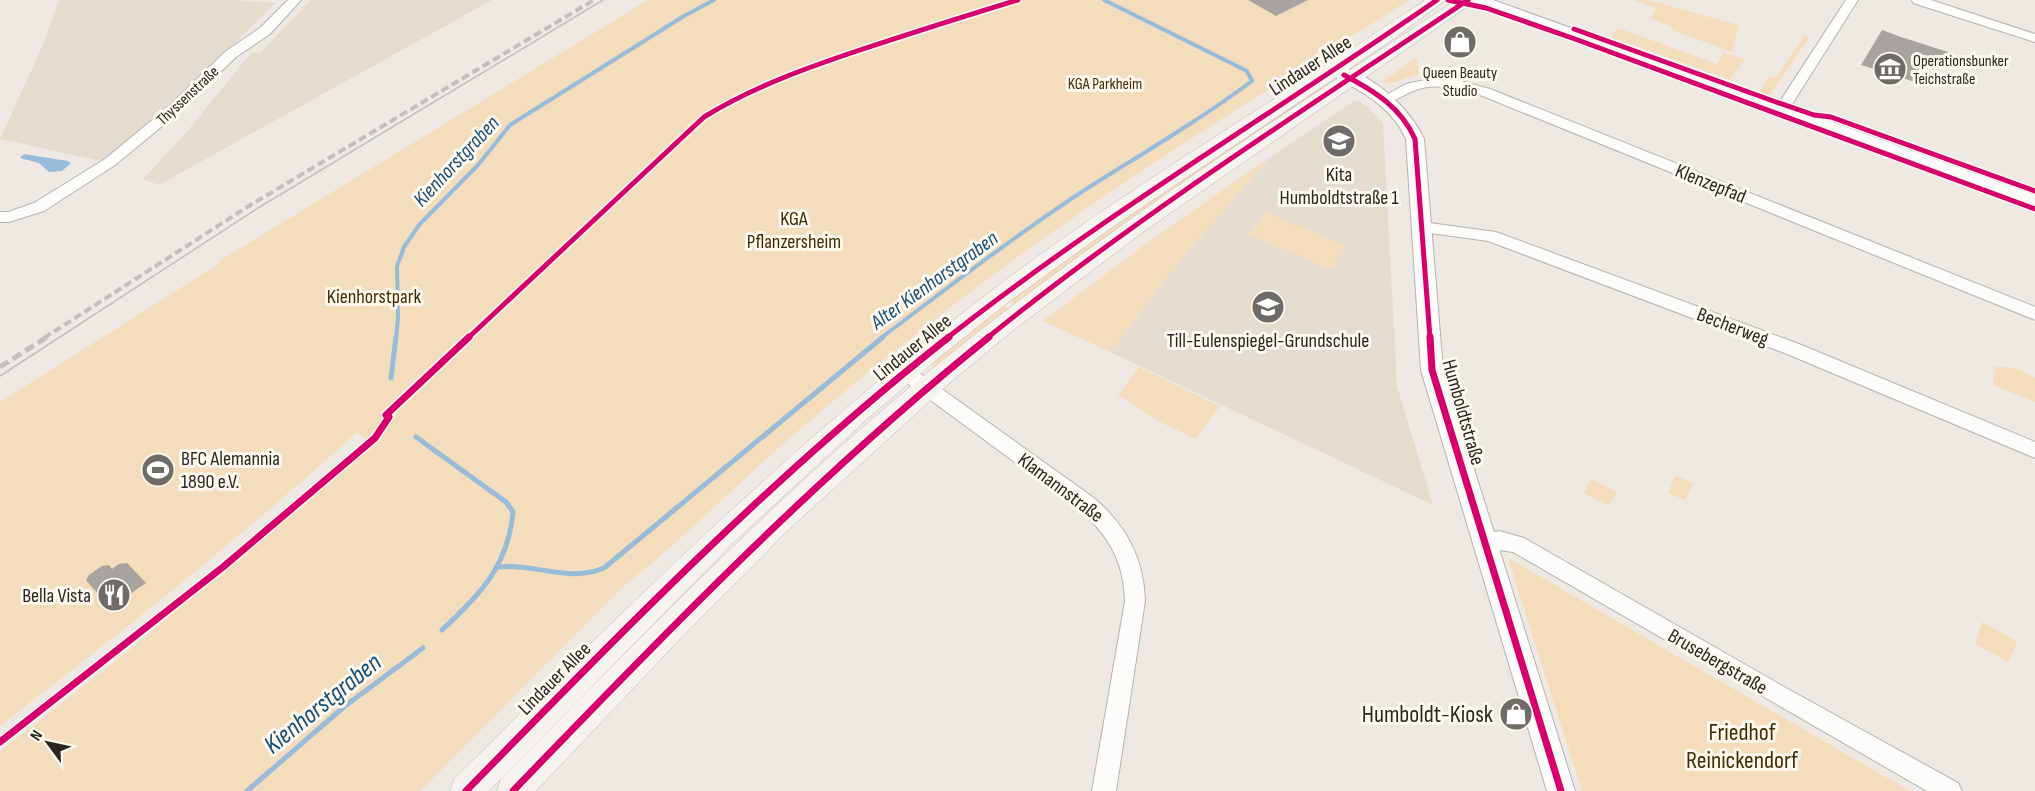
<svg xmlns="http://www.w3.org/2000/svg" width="2035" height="791" font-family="'Sofia Sans Condensed',sans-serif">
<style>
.built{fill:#e5dcd0}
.green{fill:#f4ddbc}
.water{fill:#98bbd8}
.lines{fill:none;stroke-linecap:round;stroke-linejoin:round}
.stream-far1{stroke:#98bbd8;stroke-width:4}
.stream{stroke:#98bbd8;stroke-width:5}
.building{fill:#a7a49f}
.minor-casing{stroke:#b6b3af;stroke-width:2}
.tertiary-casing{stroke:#b6b3af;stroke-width:2}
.secondary-casing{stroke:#b6b3af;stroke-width:1}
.minor{fill:#fcfcfb;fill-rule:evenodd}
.tertiary{fill:#fcfcfb;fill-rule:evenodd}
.secondary{fill:#f6f3ef;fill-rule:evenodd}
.tram{stroke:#c2c0be;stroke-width:1.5}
.rail-far1{stroke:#c2c0be;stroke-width:4;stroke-dasharray:8 4;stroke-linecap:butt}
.rail{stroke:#c2c0be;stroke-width:5;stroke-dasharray:10 5;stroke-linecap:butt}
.cycleway-far1-casing{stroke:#fef8ee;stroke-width:8}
.cycleway-casing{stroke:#fef8ee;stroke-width:10}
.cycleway-far1{stroke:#d6006c;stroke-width:5}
.cycleway{stroke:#d6006c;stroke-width:7}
.labels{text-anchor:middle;stroke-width:6;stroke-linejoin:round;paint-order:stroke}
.far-poi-label{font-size:16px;fill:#2a2723;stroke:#fef8ee;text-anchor:start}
.far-park-label{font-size:16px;fill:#452c00;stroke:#fef8ee}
.far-street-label{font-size:16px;fill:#2a2723;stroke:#fef8ee}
.street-label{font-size:20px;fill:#2a2723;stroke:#fef8ee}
.poi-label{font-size:20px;fill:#2a2723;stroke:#fef8ee}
.park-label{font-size:20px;fill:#452c00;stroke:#fef8ee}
.water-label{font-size:21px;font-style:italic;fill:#15507b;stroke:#fef8ee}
.near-poi-label{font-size:24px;fill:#2a2723;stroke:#fef8ee;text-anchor:end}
.near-park-label{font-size:24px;fill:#452c00;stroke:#fef8ee}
.near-water-label{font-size:26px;font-style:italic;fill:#15507b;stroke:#fef8ee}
</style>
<rect width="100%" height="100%" fill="#eee9e3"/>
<!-- built -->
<path class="built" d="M59,0H234L275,3L179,99L101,161L0,139L42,47Z
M311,0H492L159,185L143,179L185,134L251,53H260Z
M1354,101H1359L1369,108L1383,123L1397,386L1433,505L1110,352L1178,263L1269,158Z"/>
<!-- green -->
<path class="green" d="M648,0H1409C1253,100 1093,196 947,310C888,356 828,404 772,454C723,498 677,544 625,585L420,791H0V751L117,660L373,446L357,432C242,537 122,632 0,726V402L220,263L219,261Z
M1634,0H1648L1739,25L1732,52L1672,30V26L1650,19L1656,8Z
M1621,29L1717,64L1723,53L1745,59L1730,80L1611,37L1616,30Z
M1805,35L1809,38L1770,95L1760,92L1770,76L1775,78Z
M1414,59L1417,58L1419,75C1406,77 1393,86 1382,82Z
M1322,82L1332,87L1018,306L1007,299Z
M1269,158L1178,263L1110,352L1043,321L1148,242Z
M1266,212L1346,246L1331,269L1248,235Z
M1001,303L1012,311L938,370L927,362Z
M1139,367L1220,406L1196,439L1162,423L1118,395Z
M1995,367C2011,367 2023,369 2035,378V402L1993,385Z
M1675,476L1694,483L1685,500L1668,493Z
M1591,479L1617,492L1609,506L1584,493Z
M1508,558L1910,791H1582Z
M1982,622L2017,641L2009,662L1975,644Z"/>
<!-- water -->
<path class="water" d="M24,154L68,161L71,163L62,171L49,172L39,163L20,158Z"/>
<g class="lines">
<!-- stream-far1 -->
<path class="stream-far1" d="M396,338L398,317L397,266L404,247L419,225L478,165L510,125L684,16L714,0
M881,338C946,289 1012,238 1080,193C1138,156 1197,122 1252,81L1247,71L1104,0"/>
<!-- stream -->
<path class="stream" d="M391,378L396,337
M416,437L506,502L513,512C508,566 480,595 442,630
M498,567C536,563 567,583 604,568L883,337
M247,791L345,706L423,648"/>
</g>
<!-- building -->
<path class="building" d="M1248,0H1308L1276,16Z
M1882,30L1901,37L1948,52L1942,65L1927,60L1915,82L1861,65Z
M127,563L146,583L110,608L86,580L89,575L102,566L109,565L112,569L119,564Z
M1507,705H1519L1524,723H1512Z"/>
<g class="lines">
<defs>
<path id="minor" d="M288,0H301L270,34L236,57L178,113L115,165L44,211L9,222H0V212H8L34,203L105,159L168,107L226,51L260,28Z
M1846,0H1858L1787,112H1777L1775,109Z
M1912,0H1931L2035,34V42L1913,3Z
M1434,78L1457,80L1490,89L2035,307V320L1480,95C1458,88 1435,82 1413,91C1404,95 1395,101 1386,103L1379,99L1406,84Z
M1422,222L1496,232L1799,344L2035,442V458L1787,354L1488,241L1416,231L1414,227L1416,223Z
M905,365L911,367L1094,498C1126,526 1144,558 1145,601L1116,791H1092L1125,601C1124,562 1109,536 1080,510L899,377L896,372L899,367Z
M1499,531L1524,538L1786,688L1958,783L1962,791H1927L1513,552L1477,547L1474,541L1477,535Z"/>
<path id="tertiary" d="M1470,0H1493L2035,195V208L1472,3Z
M1334,64C1370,73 1409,106 1424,139L1443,370L1575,791H1547L1421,370L1406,139C1391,105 1359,90 1328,73L1325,69L1328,65Z"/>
<path id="secondary" d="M1425,0H1446L1389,42L1114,226L1006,304L935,361L866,420L733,543L489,791H450L454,779C624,609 796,440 987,294C1127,187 1280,99 1425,0Z
M1456,0H1477L1143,232L1015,329L953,380L786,532L680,639L536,791H497L501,779C642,637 782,490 938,364C1102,231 1280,117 1456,0Z"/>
</defs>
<!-- minor casing -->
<use href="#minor" class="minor-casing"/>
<!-- tertiary casing -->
<use href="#tertiary" class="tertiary-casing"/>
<!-- secondary casing -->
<use href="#secondary" class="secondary-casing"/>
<!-- minor -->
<use href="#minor" class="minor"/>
<!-- tertiary -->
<use href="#tertiary" class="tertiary"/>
<!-- secondary -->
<use href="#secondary" class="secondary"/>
<!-- tram -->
<path class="tram" d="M0,376L258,208L603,0"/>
<!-- rail-far1 -->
<path class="rail-far1" d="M44,338L252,204L594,0"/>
<!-- rail -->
<path class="rail" d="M0,367L47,337"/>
<defs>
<path id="cycleway-far1" d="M1448,0L1486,8L1575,39L2035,209
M1574,29L1776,102L1814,115L1831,117L2035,191
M1344,75C1374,91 1401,107 1415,139L1430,338
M468,338L704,117C753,87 806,68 860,50C912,33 965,16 1018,0
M947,338C1103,215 1274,113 1437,0
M987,338C1139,215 1305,109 1468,0"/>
<path id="cycleway" d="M1430,337L1432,370L1561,791
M0,742L223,567L375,438L389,417L386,415L469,337
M466,791C620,633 775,474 949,337
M513,791C665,633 818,475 989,337"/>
</defs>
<!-- cycleway-far1 casing -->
<use href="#cycleway-far1" class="cycleway-far1-casing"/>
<!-- cycleway casing -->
<use href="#cycleway" class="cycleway-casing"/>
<!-- cycleway-far1 -->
<use href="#cycleway-far1" class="cycleway-far1"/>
<!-- cycleway -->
<use href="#cycleway" class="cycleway"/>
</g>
<!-- icons -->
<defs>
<symbol id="shop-disc" viewBox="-11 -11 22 22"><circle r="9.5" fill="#6f6b66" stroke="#fef8ee"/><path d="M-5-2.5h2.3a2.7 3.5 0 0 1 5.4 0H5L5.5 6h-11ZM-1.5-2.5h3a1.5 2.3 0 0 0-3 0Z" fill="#fff"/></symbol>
<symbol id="museum-disc" viewBox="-11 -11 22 22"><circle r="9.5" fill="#6f6b66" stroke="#fef8ee"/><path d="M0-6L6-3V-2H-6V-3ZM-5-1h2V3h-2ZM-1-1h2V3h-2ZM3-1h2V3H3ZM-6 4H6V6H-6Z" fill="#fff"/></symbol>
<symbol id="school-disc" viewBox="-11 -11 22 22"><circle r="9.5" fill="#6f6b66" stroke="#fef8ee"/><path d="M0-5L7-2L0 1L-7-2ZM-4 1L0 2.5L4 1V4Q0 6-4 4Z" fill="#fff"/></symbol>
<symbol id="stadium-disc" viewBox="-11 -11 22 22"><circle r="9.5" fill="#6f6b66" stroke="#fef8ee"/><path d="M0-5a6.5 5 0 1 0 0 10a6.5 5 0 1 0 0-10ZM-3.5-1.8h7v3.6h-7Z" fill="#fff"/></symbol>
<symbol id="restaurant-disc" viewBox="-11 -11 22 22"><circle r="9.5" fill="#6f6b66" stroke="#fef8ee"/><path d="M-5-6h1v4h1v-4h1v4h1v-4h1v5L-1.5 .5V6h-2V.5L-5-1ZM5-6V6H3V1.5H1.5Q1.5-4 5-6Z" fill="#fff"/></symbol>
</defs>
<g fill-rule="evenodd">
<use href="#shop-disc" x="1441" y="23" width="38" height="38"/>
<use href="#museum-disc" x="1871" y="50" width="38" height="38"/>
<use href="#school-disc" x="1320" y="122" width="38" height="38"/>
<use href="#school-disc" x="1249" y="288" width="38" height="38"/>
<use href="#stadium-disc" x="139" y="451" width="38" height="38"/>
<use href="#restaurant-disc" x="95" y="576" width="38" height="38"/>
<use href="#shop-disc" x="1497" y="695" width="38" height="38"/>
</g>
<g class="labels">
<!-- far-poi labels -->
<g class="far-poi-label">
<text x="1913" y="66">Operationsbunker<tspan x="1913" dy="18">Teichstraße</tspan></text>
<text x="1460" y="78" text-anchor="middle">Queen Beauty<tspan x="1460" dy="18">Studio</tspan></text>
</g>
<!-- far-park labels -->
<g class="far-park-label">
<text x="1105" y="89">KGA Parkheim</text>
</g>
<!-- far-street labels -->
<g class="far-street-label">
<text transform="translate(187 95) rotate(-43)" y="6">Thyssenstraße</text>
</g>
<!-- street labels -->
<g class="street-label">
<text transform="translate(1310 65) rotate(-33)" y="7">Lindauer Allee</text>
<text transform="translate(1711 183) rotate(22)" y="7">Klenzepfad</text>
<text transform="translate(1733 326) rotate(21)" y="7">Becherweg</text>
<text transform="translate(912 347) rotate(-39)" y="7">Lindauer Allee</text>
<text transform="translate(1464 412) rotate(74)" y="7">Humboldtstraße</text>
<text transform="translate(1061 487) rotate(37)" y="7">Klamannstraße</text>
<text transform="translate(1718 661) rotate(30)" y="7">Brusebergstraße</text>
<text transform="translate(554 678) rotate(-45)" y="7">Lindauer Allee</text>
</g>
<!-- poi labels -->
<g class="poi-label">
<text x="1339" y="181">Kita<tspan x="1339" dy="23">Humboldtstraße 1</tspan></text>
<text x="1268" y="347">Till-Eulenspiegel-Grundschule</text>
<text x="181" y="465" text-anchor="start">BFC Alemannia<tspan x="181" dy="23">1890 e.V.</tspan></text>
<text x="91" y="602" text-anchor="end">Bella Vista</text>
</g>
<!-- park labels -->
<g class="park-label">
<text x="794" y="225">KGA<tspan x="794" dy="23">Pflanzersheim</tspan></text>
<text x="374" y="303">Kienhorstpark</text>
</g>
<!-- water labels -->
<g class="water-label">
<text transform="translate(456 161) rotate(-47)" y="7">Kienhorstgraben</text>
<text transform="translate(934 280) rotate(-36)" y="7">Alter Kienhorstgraben</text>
</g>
<!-- near-poi labels -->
<g class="near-poi-label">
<text x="1493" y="722">Humboldt-Kiosk</text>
</g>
<!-- near-park labels -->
<g class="near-park-label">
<text x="1742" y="740">Friedhof<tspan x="1742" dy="28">Reinickendorf</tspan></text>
</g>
<!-- near-water labels -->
<g class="near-water-label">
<text transform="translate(322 703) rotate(-39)" y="9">Kienhorstgraben</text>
</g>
</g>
<!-- north arrow -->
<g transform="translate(48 743) rotate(303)" stroke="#fef8ee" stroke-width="4.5" paint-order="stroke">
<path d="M0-4.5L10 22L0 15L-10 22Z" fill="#2a2723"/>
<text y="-9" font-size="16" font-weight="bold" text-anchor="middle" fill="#2a2723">N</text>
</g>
</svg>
